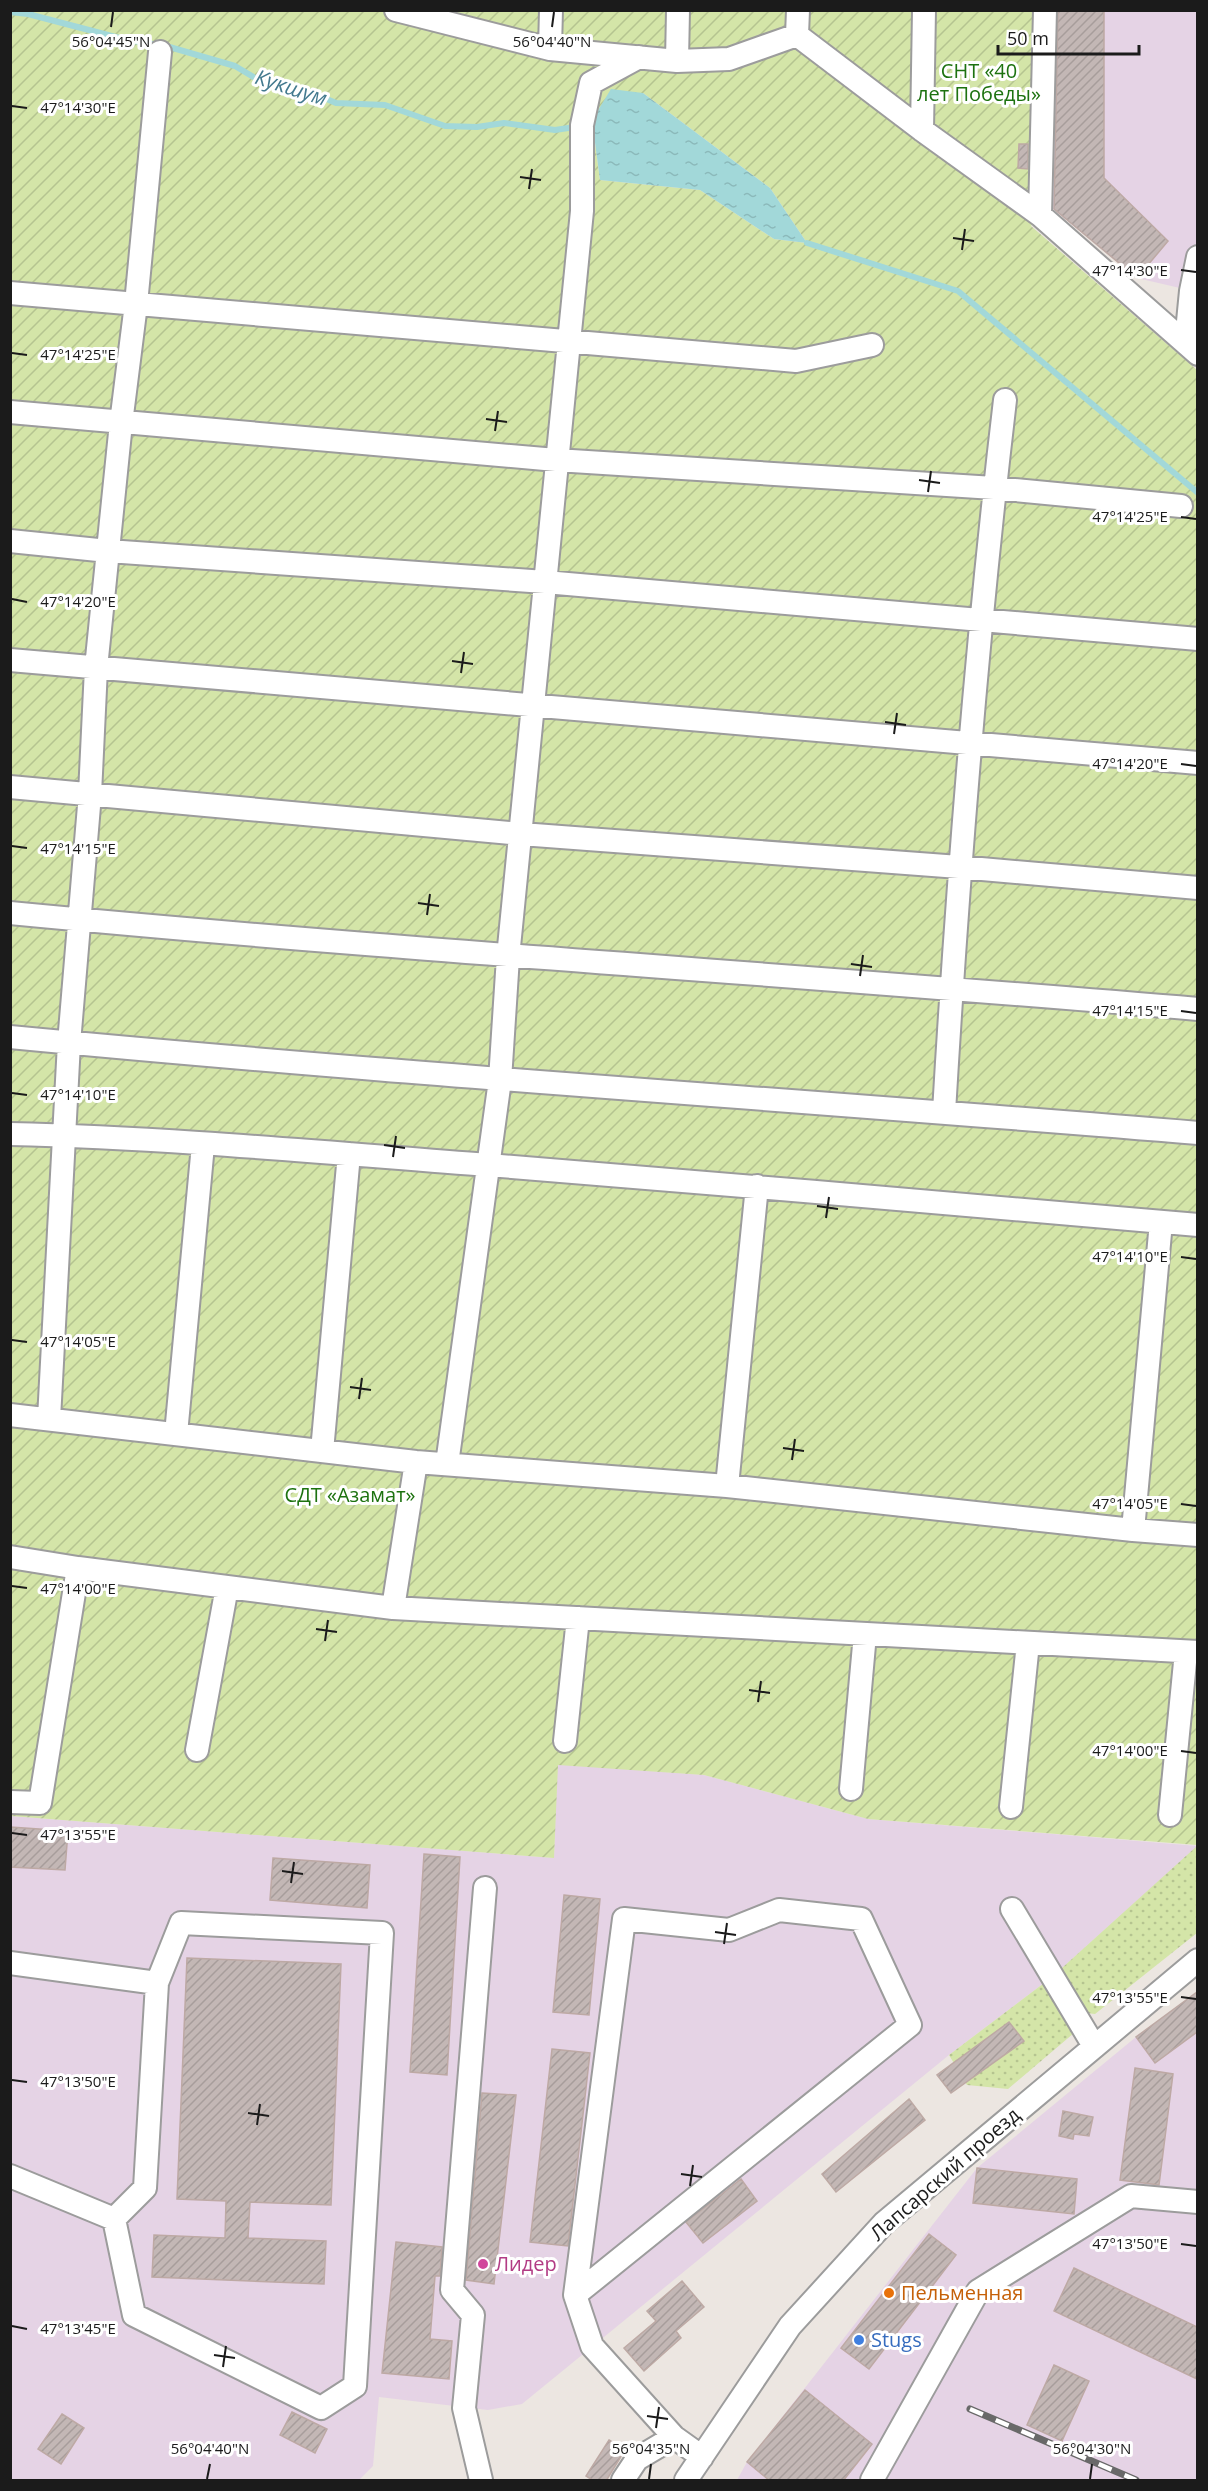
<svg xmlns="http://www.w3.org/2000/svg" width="1208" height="2491" font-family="'Open Sans',sans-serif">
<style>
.industrial{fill:#e5d3e5}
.grass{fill:url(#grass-dots)}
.garden{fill:url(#garden-furrows);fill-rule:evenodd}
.water{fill:url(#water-ripples)}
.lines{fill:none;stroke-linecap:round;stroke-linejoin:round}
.stream{stroke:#a2d8d9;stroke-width:6}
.building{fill:url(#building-hatch);stroke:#bda9a4;stroke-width:1.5}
.minor-casing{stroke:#9c9c9c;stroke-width:26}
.minor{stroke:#fff;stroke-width:22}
.rail-casing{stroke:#696969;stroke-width:7}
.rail{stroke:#fff;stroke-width:4.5;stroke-dasharray:14;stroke-linecap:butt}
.ticks{fill:none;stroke:#1b1b1b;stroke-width:2}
.hotel-dot{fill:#d1479c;stroke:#fff;stroke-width:2}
.food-dot{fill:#e8710a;stroke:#fff;stroke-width:2}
.shop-dot{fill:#3f7fe0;stroke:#fff;stroke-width:2}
.labels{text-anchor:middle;stroke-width:6;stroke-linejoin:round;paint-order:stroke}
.park-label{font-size:20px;fill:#1d7210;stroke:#fff}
.street-label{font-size:20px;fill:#1b1b1b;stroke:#fff}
.hotel-label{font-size:20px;fill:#b23c85;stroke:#fff;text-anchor:start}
.food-label{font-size:20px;fill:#c56008;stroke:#fff;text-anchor:start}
.shop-label{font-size:20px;fill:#366cbe;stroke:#fff;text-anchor:start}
.water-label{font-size:21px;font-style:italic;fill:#447a8f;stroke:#fff}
.ticks-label{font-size:15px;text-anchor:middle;fill:#1b1b1b;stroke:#fff;stroke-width:6;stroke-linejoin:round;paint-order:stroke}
</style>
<defs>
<pattern id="grass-dots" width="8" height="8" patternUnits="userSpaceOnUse" patternTransform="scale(1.5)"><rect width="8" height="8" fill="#d4e5a8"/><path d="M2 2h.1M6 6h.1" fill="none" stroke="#b5c490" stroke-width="1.8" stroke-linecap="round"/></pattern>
<pattern id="garden-furrows" width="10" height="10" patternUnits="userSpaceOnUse" patternTransform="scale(1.5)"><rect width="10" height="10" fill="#d4e5a8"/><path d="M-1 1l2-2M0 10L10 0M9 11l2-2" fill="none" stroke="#b5c490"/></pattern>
<pattern id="water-ripples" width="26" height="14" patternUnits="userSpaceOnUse" patternTransform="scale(1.5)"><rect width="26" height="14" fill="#a2d8d9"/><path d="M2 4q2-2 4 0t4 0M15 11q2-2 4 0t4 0" fill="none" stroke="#8bb9ba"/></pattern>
<pattern id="building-hatch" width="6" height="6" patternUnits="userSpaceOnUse" patternTransform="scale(1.5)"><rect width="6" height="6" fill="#c3b7b5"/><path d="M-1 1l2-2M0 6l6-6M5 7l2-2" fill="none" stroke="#a79d9b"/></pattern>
</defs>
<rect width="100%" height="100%" fill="#ece6e1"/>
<!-- industrial -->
<path class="industrial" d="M1053,11H1197V292L1137,278L1048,205Z
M557,1764L704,1775L868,1819L1198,1846L1052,1977L949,2055L522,2404L488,2410L379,2397L373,2466L359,2480H11L10,1816L554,1858Z
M1197,1992V2480H737L747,2462L977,2168L1136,2037Z"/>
<!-- grass -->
<path class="grass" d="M1197,1846V1933L1095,2014L1069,2011L1074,2033L1008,2089L967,2085L949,2055L1052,1977Z"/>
<!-- garden -->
<path class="garden" d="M10,11H1053L1048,205L1031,226L1197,370V1845L868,1819L704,1775L558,1765L554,1858L11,1816ZM643,93L770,188L807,243L774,239L700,190L600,180L592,120Z"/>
<!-- water -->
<path class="water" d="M611,89L643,93L770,188L807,243L774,239L700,190L600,180L592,120Z"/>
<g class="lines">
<!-- stream -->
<path class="stream" d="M10,12L28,14L127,40L166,46L235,66L255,78L306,90L336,103L385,105L445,126L477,127L504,123L555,130L575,127
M807,243L958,291L1198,493"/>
</g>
<!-- building -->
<path class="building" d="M1058,10H1104V178L1168,241L1137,278L1054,209Z
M1019,144H1028V169L1018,168Z
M10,1827L68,1831L65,1870L10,1867Z
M424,1854L460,1857L447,2075L410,2072Z
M273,1858L370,1865L367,1908L270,1900Z
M564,1895L600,1899L589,2015L553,2012Z
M187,1958L341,1964L331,2205L250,2202L248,2238L326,2241L324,2284L152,2277L154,2235L225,2238L226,2201L177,2199Z
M1197,1992V2032L1155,2063L1136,2037Z
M1009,2022L1024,2041L951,2093L937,2075Z
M552,2049L590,2053L568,2246L530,2242Z
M1135,2068L1173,2074L1159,2185L1120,2180Z
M482,2093L516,2095L494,2284L466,2280Z
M909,2099L925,2120L836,2192L822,2174Z
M1063,2111L1093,2117L1089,2136L1074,2134L1073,2139L1059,2136Z
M977,2168L1077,2179L1074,2214L973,2203Z
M741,2179L757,2201L703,2243L686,2222Z
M929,2234L956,2255L869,2369L841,2348Z
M396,2242L442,2247L440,2276H435L430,2339L452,2341L449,2379L382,2373Z
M1074,2268L1197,2327V2379L1054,2311Z
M682,2281L704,2307L676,2331L681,2338L644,2371L624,2348L656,2321L647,2311Z
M1054,2365L1089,2381L1062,2441L1027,2425Z
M805,2390L872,2444L843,2481H770L747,2462Z
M292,2412L327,2429L315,2453L280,2435Z
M62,2414L84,2428L61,2464L38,2449Z
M609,2440L625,2450L606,2481H594L586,2476Z"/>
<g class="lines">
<defs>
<path id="minor" d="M396,10L550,49L677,61L729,59L797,35L922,130L1040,215L1198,354
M797,35L798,10
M550,49L551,10
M677,61L678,10
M922,130L924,10
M1040,215L1045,10
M10,293L796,361L872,345
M1186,342L1191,291L1198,257
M10,412L556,460L994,488L1181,506
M10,541L108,551L545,582L1198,639
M10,660L1198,763
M10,787L521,834L959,867L1198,888
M10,913C406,951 802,975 1198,1009
M10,1037C406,1075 802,1100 1198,1133
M944,1112C958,874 977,637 1005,400
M10,1134C170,1138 329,1153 488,1165C725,1184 961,1204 1198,1225
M10,1415L416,1462L727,1486L1133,1530L1198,1535
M49,1419L69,1043L90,794L96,668L121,423L136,304L160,52
M176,1434L203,1145
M322,1451L349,1154
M447,1464L500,1080L508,957L582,211V125L591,83L639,57
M727,1486L757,1186
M1133,1530L1161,1222
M10,1557L78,1568L393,1608L1198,1652
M393,1608L416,1462
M565,1741L578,1618
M197,1750L227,1587
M851,1789L865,1634
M10,1802L40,1803L78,1568
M1011,1807L1028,1643
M1170,1815L1186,1652
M1012,1909L1094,2046
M10,1963L157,1983L145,2188L114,2219
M10,2176L114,2219L134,2315L321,2408L355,2386L382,1933L181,1923L157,1983
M575,2295L910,2025L861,1919L779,1910L729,1930L624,1919L575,2295L592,2346L674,2437L702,2457
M481,2480L464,2408L473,2315L452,2290L485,1888
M623,2480L637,2459L674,2437
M686,2480L790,2326L884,2223L1198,1960
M872,2480L978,2291L1131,2196L1198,2202"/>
</defs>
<!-- minor casing -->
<use href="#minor" class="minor-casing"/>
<!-- minor -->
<use href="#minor" class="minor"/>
<defs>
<path id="rail" d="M970,2409L1136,2480"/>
</defs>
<!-- rail casing -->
<use href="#rail" class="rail-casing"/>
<!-- rail -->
<use href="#rail" class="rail"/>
</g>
<!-- ticks -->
<path class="ticks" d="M111,27L113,12M552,27L554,12M12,106L27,108M520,177L541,180M529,189L532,169M953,238L974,241M962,250L965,229M1181,270L1196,272M12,353L27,355M486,419L507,422M495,431L498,411M919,480L940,483M928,492L931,471M1181,517L1196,519M12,599L27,602M452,661L473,664M461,673L464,652M885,722L906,725M894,734L897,713M1181,764L1196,766M12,846L27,848M418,903L439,906M427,915L430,894M851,964L872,967M860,976L863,955M1181,1011L1196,1013M12,1093L27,1095M384,1145L405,1148M393,1157L396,1136M817,1206L838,1209M826,1218L829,1197M1181,1257L1196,1259M12,1340L27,1342M350,1387L371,1390M359,1399L362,1378M783,1448L804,1451M792,1460L795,1439M1181,1504L1196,1506M12,1586L27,1588M316,1629L337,1632M325,1641L328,1620M749,1690L770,1693M758,1702L761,1681M1181,1751L1196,1753M12,1833L27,1835M282,1871L303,1874M291,1883L294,1862M715,1932L736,1935M724,1944L727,1923M1181,1997L1196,1999M12,2080L27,2082M248,2113L269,2116M257,2125L260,2104M681,2174L702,2177M690,2186L693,2165M1181,2244L1196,2246M12,2326L27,2329M214,2355L235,2358M223,2367L226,2346M647,2416L668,2419M656,2428L659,2407M207,2479L210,2464M649,2479L651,2464M1090,2479L1092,2464"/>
<!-- markers -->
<circle class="hotel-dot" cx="483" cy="2264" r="6"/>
<circle class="food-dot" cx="889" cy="2293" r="6"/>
<circle class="shop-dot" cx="859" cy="2340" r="6"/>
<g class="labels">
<!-- park labels -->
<g class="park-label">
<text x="979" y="78">СНТ «40<tspan x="979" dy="23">лет Победы»</tspan></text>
<text x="350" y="1502">СДТ «Азамат»</text>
</g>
<!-- street labels -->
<g class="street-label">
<text transform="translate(945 2174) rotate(-41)" y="7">Лапсарский проезд</text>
</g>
<!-- hotel labels -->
<g class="hotel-label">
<text x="495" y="2271">Лидер</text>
</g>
<!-- food labels -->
<g class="food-label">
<text x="901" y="2300">Пельменная</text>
</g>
<!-- shop labels -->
<g class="shop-label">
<text x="871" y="2347">Stugs</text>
</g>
<!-- water labels -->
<g class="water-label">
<text transform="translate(291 88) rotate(18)" y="7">Кукшум</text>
</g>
</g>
<g class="ticks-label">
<text x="111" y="47">56°04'45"N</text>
<text x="552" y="47">56°04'40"N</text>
<text x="78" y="113">47°14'30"E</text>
<text x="1130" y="276">47°14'30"E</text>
<text x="78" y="360">47°14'25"E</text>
<text x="1130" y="522">47°14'25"E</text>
<text x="78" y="607">47°14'20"E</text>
<text x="1130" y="769">47°14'20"E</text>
<text x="78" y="854">47°14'15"E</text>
<text x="1130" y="1016">47°14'15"E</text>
<text x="78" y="1100">47°14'10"E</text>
<text x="1130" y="1262">47°14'10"E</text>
<text x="78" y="1347">47°14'05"E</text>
<text x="1130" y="1509">47°14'05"E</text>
<text x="78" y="1594">47°14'00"E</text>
<text x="1130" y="1756">47°14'00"E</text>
<text x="78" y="1840">47°13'55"E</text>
<text x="1130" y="2003">47°13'55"E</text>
<text x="78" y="2087">47°13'50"E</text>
<text x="1130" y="2249">47°13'50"E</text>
<text x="78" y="2334">47°13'45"E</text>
<text x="210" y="2454">56°04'40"N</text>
<text x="651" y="2454">56°04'35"N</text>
<text x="1092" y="2454">56°04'30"N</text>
</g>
<!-- border -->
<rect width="1208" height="2491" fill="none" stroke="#1b1b1b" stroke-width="24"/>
<!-- scale -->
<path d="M998 45v9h141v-9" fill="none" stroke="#1b1b1b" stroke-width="3"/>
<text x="1007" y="45" font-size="18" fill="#1b1b1b" stroke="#ffffff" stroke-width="4.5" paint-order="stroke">50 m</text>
</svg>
